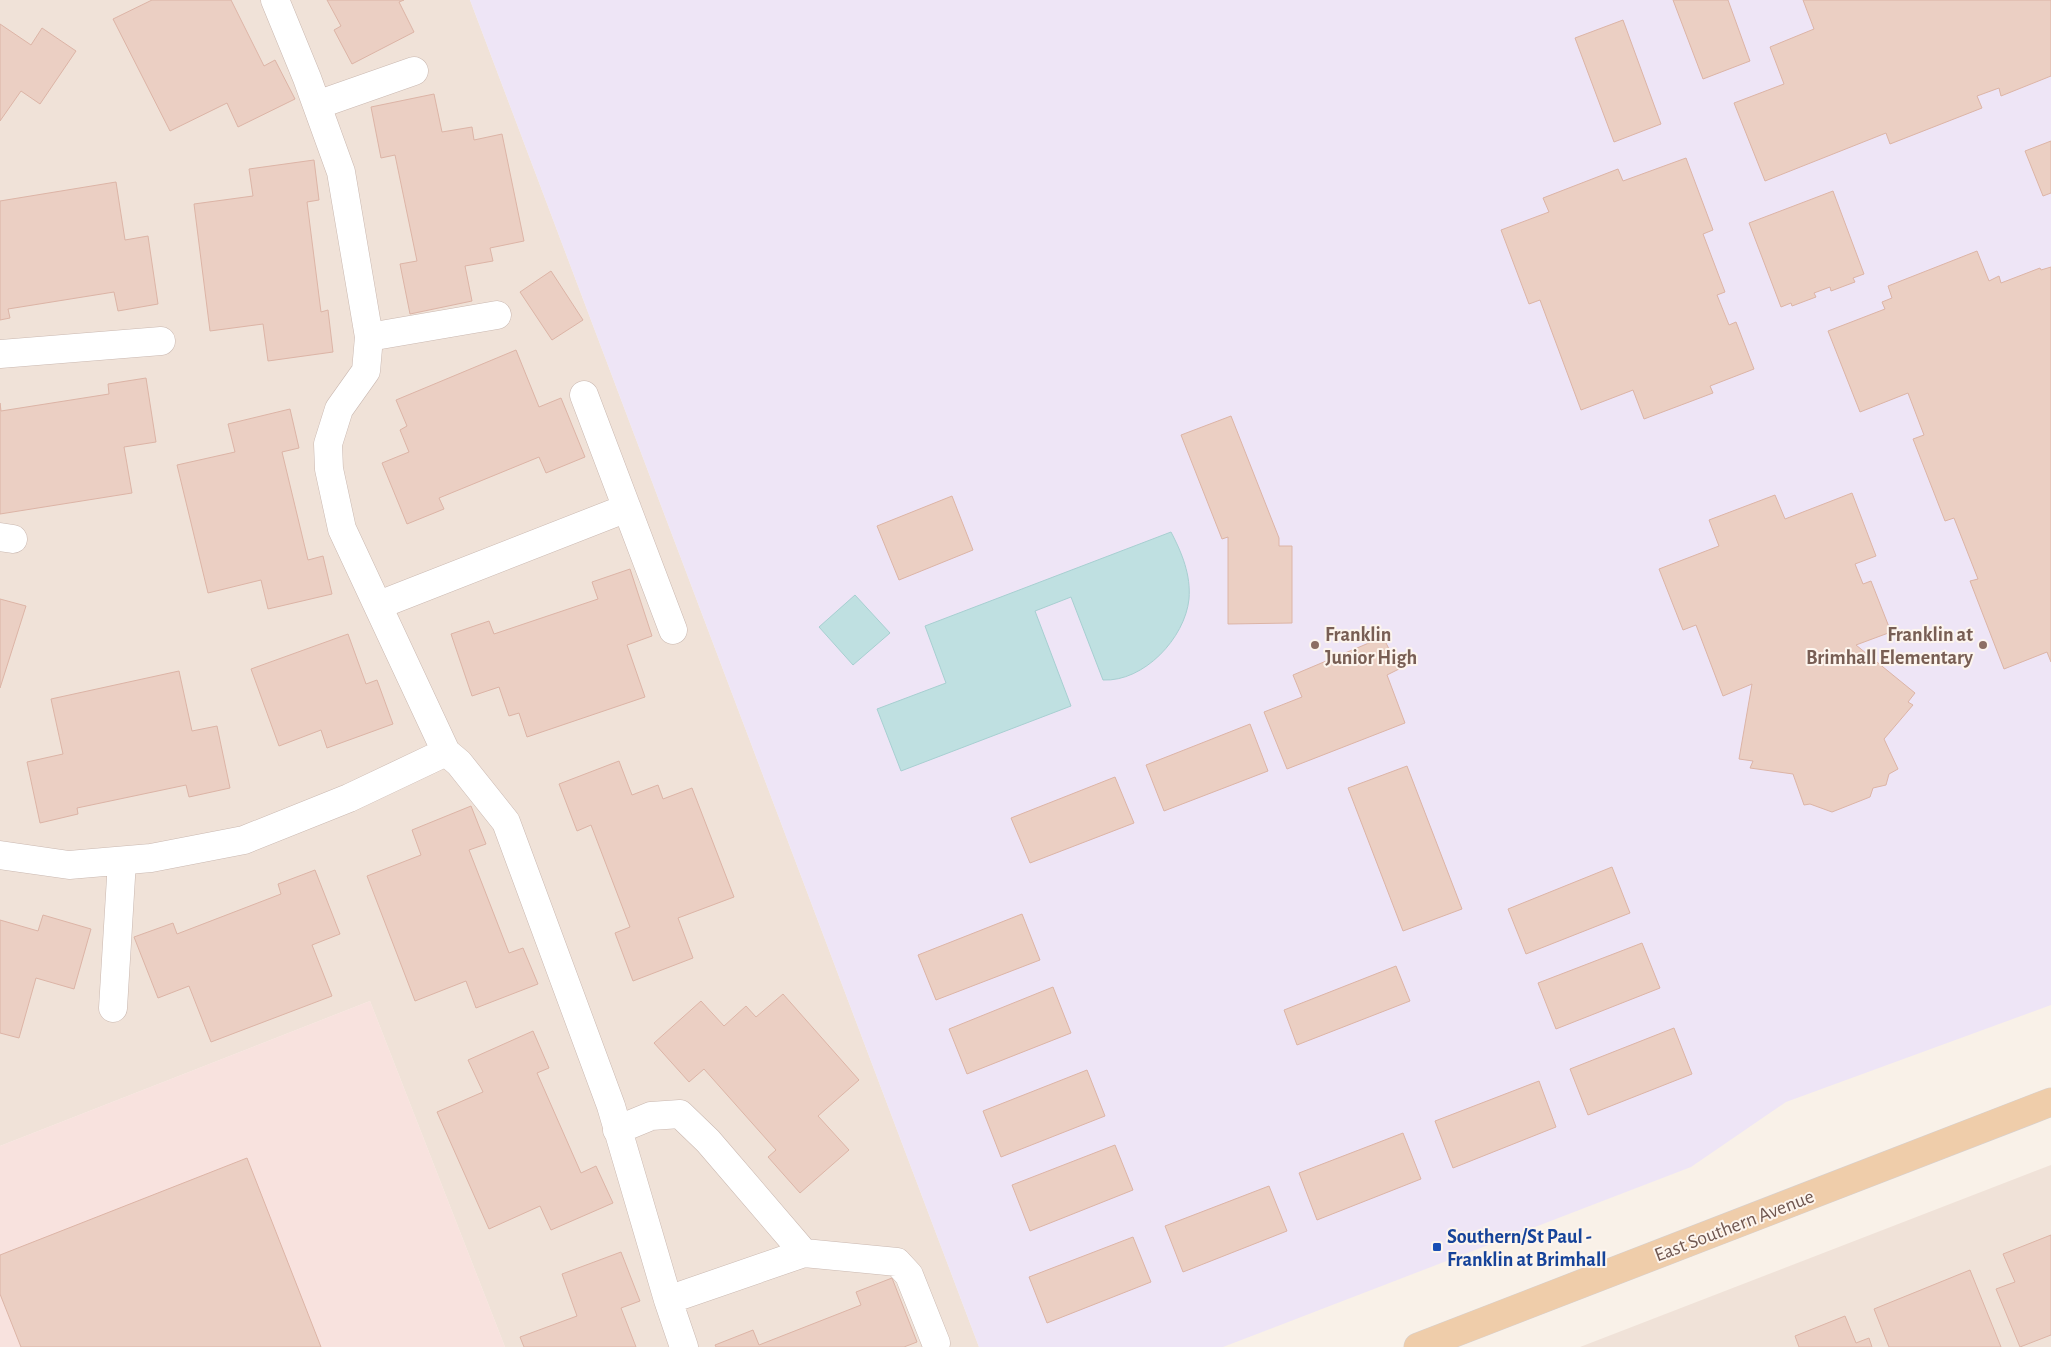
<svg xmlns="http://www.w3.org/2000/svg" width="2051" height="1347" font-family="'Alegreya Sans',sans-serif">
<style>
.residential{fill:#f0e2d8}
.commercial{fill:#f8e2de}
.education{fill:#eee5f6}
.water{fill:#bfe0e1;stroke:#a7cfd1}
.building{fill:#ebcfc3;stroke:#dcb4a6}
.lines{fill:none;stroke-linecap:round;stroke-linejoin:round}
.minor-casing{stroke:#cab8b0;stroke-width:29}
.major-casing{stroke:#d7d0ce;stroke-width:29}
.minor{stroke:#fff;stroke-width:28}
.major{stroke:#efcdaa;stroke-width:28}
.education-dot{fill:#8d6e63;stroke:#fdf5ee;stroke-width:2}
.transit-dot{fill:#1a4fb4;stroke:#fdf5ee;stroke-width:2}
.labels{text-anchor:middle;stroke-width:4;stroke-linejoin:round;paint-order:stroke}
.education-label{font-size:20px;font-weight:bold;fill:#785e54;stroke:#fdf5ee;text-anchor:start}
.street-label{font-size:20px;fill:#705750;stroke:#fdf5ee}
.transit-label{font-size:20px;font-weight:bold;fill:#164399;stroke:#fdf5ee;text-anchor:start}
</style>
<rect width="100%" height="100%" fill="#f9f1e8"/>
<!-- residential -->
<path class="residential" d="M0,0H470L979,1347H505L370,1001L0,1146Z
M2051,1165V1347H1580Z"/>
<!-- commercial -->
<path class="commercial" d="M370,1001L505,1347H0V1146Z"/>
<!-- education -->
<path class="education" d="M470,0H2051V1005L1786,1102L1691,1167L1223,1347H979Z"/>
<!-- water -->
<path class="water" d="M1171,532C1182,553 1191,575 1189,599C1185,638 1144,682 1103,680L1071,597L1035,611L1071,706L901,771L877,709L946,683L925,626Z
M855,595L890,633L853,665L819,627Z"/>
<!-- building -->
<path class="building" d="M152,0H231L264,66L275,60L295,99L238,127L227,103L170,131L113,19Z
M327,0H404L399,2L414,32L352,64L334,30L341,26Z
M1673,0H1728L1750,61L1703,79Z
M1803,0H2051V76L2001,96L1999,88L1977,96L1982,108L1890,144L1886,133L1765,181L1734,103L1784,84L1770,47L1814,29Z
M1623,20L1661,124L1614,142L1575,38Z
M0,24L31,45L42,28L76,51L40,104L21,91L0,121Z
M434,94L442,132L472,127L474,140L502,134L524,241L490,248L493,261L465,266L472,301L410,314L400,264L417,261L395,155L381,158L371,107Z
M2051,141V193L2043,196L2025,151Z
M1686,158L1713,230L1703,234L1725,292L1717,295L1729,325L1736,322L1754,369L1710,386L1713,393L1644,419L1633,390L1581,410L1540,300L1529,304L1501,230L1549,212L1543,198L1618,169L1623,181Z
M314,160L319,200L307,202L321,312L328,310L333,352L268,361L263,324L210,331L194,204L253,196L249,169Z
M116,182L125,240L148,236L158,304L118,311L114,292L8,309L10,318L0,320V201Z
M1833,191L1864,274L1853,278L1855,282L1831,291L1830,287L1814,293L1816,297L1792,306L1791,303L1781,307L1749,223Z
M1977,251L1989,281L1999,276L2001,283L2040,268L2041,270L2051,267V662L2047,652L2004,669L1970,581L1978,579L1954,518L1945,521L1913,439L1924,435L1908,393L1860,412L1828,331L1885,309L1882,302L1892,298L1888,286Z
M551,271L583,320L552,340L520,292Z
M516,350L539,407L561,398L585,457L546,473L539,457L439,498L444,509L407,524L382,463L409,452L400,430L407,426L396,400Z
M146,378L156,442L124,447L132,493L0,514V403L1,411L109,394L108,384Z
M290,409L299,448L282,452L308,560L323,556L332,594L268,609L261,580L208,593L177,465L235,452L228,424Z
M1231,416L1279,538V546H1292V623L1228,624V537L1222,539L1181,435Z
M1852,493L1876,556L1855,564L1863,584L1871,581L1891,632L1856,645L1915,693L1908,702L1913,705L1884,739L1898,769L1889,774L1886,785L1873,788L1870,797L1832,812L1810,804L1804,805L1793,774L1750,768L1753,761L1739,759L1752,684L1723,696L1696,625L1683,630L1659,569L1719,546L1709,520L1775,495L1785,519Z
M952,496L973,550L899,580L877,526Z
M630,569L652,636L627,645L645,697L527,737L519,713L509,716L499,687L472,696L451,634L489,621L494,634L598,599L592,582Z
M0,599L26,606L0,688Z
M348,634L366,684L377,680L393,724L327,748L321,730L279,746L251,669Z
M1383,637L1399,669L1387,675L1405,723L1287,769L1264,712L1302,697L1293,675Z
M179,671L192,731L217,726L230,788L189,797L186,785L77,808L78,814L40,823L27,762L63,754L51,699Z
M1250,724L1268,771L1164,811L1146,765Z
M619,761L632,795L658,785L663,799L692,788L734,897L678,918L693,958L633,981L615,933L630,927L591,825L577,831L559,784Z
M1407,766L1462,909L1403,931L1348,788Z
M1115,777L1134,823L1030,863L1011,818Z
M471,806L486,844L469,850L509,953L523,948L538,984L476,1008L466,981L415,1001L367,876L421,855L412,830Z
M1612,867L1630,913L1526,954L1508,909Z
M315,870L340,934L312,945L332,996L211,1042L189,986L158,998L134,937L173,923L177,934L281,894L278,884Z
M1022,914L1040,960L936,1000L918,955Z
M43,915L91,929L74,989L36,978L19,1038L0,1033V920L38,931Z
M1642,943L1660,988L1556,1029L1538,983Z
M1396,966L1410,1001L1297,1045L1284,1010Z
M1053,987L1071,1033L967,1074L949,1029Z
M783,994L859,1080L818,1116L849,1150L800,1193L768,1157L776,1150L704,1069L689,1082L654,1043L701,1001L724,1026L746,1006L756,1017Z
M1674,1028L1692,1074L1588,1115L1570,1069Z
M533,1031L549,1068L537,1073L581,1173L596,1166L613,1203L551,1230L540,1206L489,1229L437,1112L483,1092L468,1060Z
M1087,1070L1105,1116L1001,1157L983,1111Z
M1539,1081L1556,1127L1453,1168L1435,1121Z
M1403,1133L1421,1179L1317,1220L1299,1173Z
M1115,1145L1133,1190L1030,1231L1012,1185Z
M247,1158L321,1347H21L0,1294V1255Z
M1269,1186L1287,1231L1183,1272L1165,1226Z
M2051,1235V1335L2020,1347L1996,1289L2015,1282L2003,1254Z
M1133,1237L1151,1282L1047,1323L1029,1277Z
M621,1252L640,1301L621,1308L636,1347H524L520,1337L577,1316L562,1274Z
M1970,1270L2001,1347H1889L1874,1309Z
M892,1278L917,1342L904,1347H716L715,1345L753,1330L759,1345L861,1305L856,1292Z
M1845,1316L1856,1343L1869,1338L1872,1347H1799L1795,1336Z"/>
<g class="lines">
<defs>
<path id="minor" d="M275,0L307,78L341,172L369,337L366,371L339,409L328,444L329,469L342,529L446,752L459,763L506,822L611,1106L668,1300L684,1347
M317,105L414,71
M369,337L497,315
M0,354L161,341
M584,395L673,630
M0,537L13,539
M379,605L627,508
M0,855L69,865L151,858L244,840L349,798L446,752
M113,1008L122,861
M617,1130L651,1116L680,1114L708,1141L804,1253L897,1262L909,1275L936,1343
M668,1300L804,1253"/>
<path id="major" d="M1418,1347L2051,1102"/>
</defs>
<!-- minor casing -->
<use href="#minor" class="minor-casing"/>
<!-- major casing -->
<use href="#major" class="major-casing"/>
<!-- minor -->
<use href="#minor" class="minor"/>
<!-- major -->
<use href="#major" class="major"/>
</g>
<!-- markers -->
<g class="education-dot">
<circle cx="1315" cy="645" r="5"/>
<circle cx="1983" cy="645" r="5"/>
</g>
<rect class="transit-dot" x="1432" y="1242" width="10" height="10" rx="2.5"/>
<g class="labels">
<!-- education labels -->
<g class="education-label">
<text x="1325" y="641">Franklin<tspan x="1325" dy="23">Junior High</tspan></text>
<text x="1973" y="641" text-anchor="end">Franklin at<tspan x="1973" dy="23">Brimhall Elementary</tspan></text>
</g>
<!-- street labels -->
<g class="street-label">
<text transform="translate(1734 1225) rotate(-21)" y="7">East Southern Avenue</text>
</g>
<!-- transit labels -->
<g class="transit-label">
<text x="1447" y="1243">Southern/St Paul -<tspan x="1447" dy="23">Franklin at Brimhall</tspan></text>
</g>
</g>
</svg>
